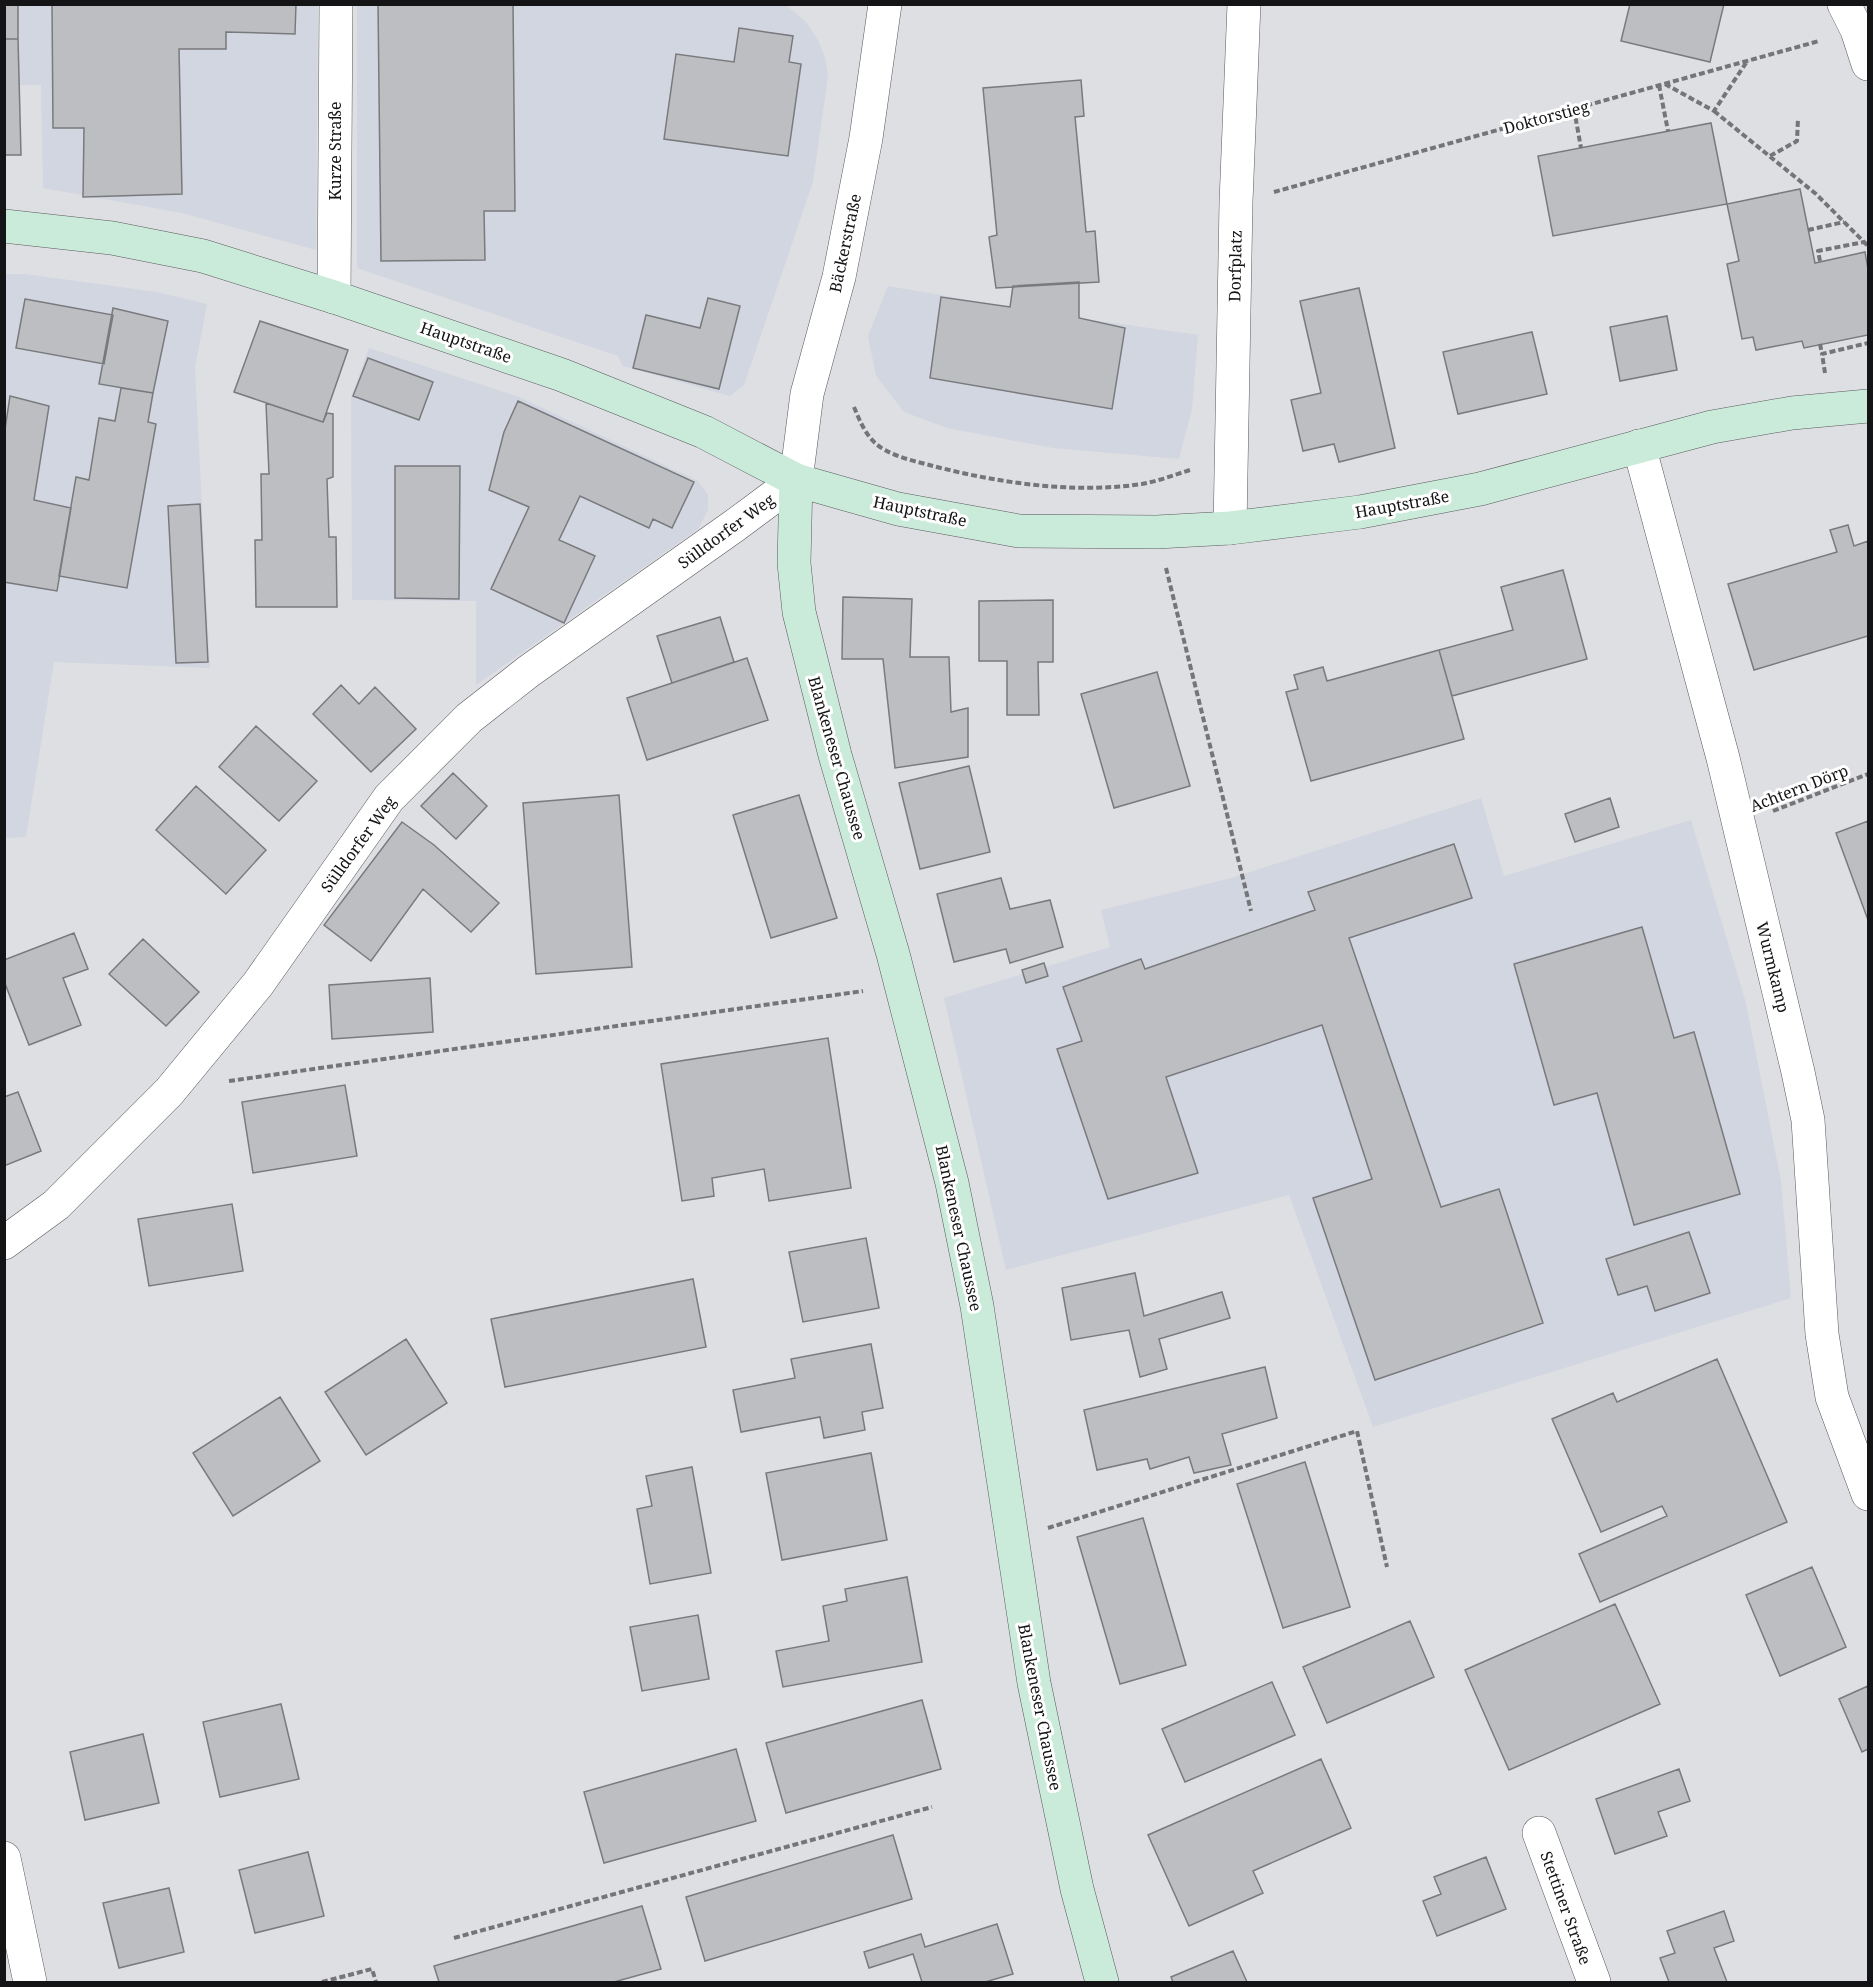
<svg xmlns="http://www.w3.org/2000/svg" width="1873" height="1987" font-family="'Noto Serif',serif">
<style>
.built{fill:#d2d6e1}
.building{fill:#bdbec2;stroke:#797a7e;stroke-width:1.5}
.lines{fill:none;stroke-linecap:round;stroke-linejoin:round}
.street-casing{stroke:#595a5e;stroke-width:34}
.secondary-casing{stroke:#595a5e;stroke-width:34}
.path{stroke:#757578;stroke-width:4;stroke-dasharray:6 3;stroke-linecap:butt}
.street{stroke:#fff;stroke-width:33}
.secondary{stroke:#caebd9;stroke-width:33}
.labels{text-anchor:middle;stroke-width:6;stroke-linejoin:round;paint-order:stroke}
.street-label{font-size:16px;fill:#141416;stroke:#fff}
</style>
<rect width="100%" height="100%" fill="#dedfe3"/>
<!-- built -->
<path class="built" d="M785,4L806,22L818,40L825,57L828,76L813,182L744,385L730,396L623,366L618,356L357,268V5Z
M4,5H318L316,250L182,213L43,188L41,85H5Z
M4,274H25L157,292L207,304L195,367L210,668L54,662L26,837L5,838Z
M1079,282V318L1198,335L1192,409L1179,459L1053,448L947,428L904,412L876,376L868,336L888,286L1010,307L1013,286Z
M369,348L519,397L698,481L708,495V510L698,529L476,685V601L352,600L351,397Z
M1481,798L1504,876L1691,820L1746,1003L1781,1181L1791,1298L1373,1427L1289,1195L1006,1270L944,998L1110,947L1101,910L1231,878Z"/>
<!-- building -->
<path class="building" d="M4,4H18V39H4Z
M52,4H296L295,34L226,32V49H179L182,194L83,197L84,128H53Z
M378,4H513L515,211H484L485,260L381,261Z
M1630,4H1724L1710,62L1621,41Z
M739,28L793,36L789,62L801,64L788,156L664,139L676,54L734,62Z
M4,39H18L21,155H4Z
M1081,80L1084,116L1075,117L1086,232L1095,231L1099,282L996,288L989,237L997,235L983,88Z
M1711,123L1727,204L1553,236L1538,156Z
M1800,189L1815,263L1865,252L1868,269V335L1804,348L1802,341L1756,350L1753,337L1742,339L1727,264L1739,261L1727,204Z
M1079,282V318L1125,328L1112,409L930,378L941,297L1010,307L1013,286Z
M1359,288L1395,448L1339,462L1334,444L1303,451L1291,400L1321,393L1300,301Z
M708,298L740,306L719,389L633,368L646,315L700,328Z
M25,299L113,315L104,364L16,348Z
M113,308L168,321L153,393L99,384Z
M1667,316L1677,370L1620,381L1610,327Z
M260,321L348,350L323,422L234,392Z
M1532,332L1547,394L1458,414L1443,352Z
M368,358L433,382L419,420L353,396Z
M121,388L153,393L148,422L156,424L127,588L59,576L76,477L89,480L99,418L115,421Z
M10,396L49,406L34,500L71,508L57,591L4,582V436Z
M518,401L694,482L672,528L653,519L649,528L580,496L559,540L595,556L564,623L491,589L529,507L489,490L504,432Z
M266,403L323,422L327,413L333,414V477L327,479L329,537H336L337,607H256L255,540H262L261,474H269Z
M395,466H460L459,599L395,598Z
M200,504L208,662L176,663L168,506Z
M1848,525L1854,546L1868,541V636L1754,670L1728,584L1837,552L1830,530Z
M1563,570L1587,659L1452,696L1439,650L1513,630L1501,587Z
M843,597L912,599L910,657H949L951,712L968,708V757L895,768L883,659H842Z
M1053,600V662H1038L1039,715H1007V661H979V601Z
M720,617L734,662L672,683L657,636Z
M1439,650L1464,739L1311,781L1286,692L1298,689L1294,675L1323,667L1327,681Z
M747,658L768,720L647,760L627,698Z
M1157,672L1190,786L1114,808L1081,694Z
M341,685L359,704L375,687L416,729L371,772L313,714Z
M256,726L317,781L279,821L219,767Z
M969,766L990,852L920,869L899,783Z
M453,773L487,806L456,839L421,806Z
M196,786L266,850L226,894L156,830Z
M619,795L632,967L536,974L523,803Z
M799,795L837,918L771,938L733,815Z
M1610,798L1619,827L1575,842L1565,814Z
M1868,821V920L1836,833Z
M402,822L434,845L499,903L471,932L423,889L371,961L324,925Z
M1454,844L1472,898L1349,938L1441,1207L1499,1189L1543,1323L1375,1380L1313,1198L1372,1179L1322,1025L1166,1077L1198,1173L1108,1199L1057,1049L1082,1041L1063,987L1141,959L1145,969L1315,910L1308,892Z
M1001,878L1010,909L1050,900L1063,947L1010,963L1006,949L954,962L937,894Z
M1642,927L1674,1038L1694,1032L1740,1194L1634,1225L1597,1093L1554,1105L1514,964Z
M74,933L88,969L63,978L81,1025L29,1045L4,981V960Z
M143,939L199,992L166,1026L109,974Z
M1044,963L1048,976L1026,983L1022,970Z
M430,978L433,1032L332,1039L329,985Z
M828,1038L851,1188L769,1201L764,1169L712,1178L714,1196L682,1201L661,1064Z
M345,1085L357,1156L253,1173L242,1102Z
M18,1092L41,1151L4,1166V1097Z
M232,1204L243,1271L149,1286L138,1219Z
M1689,1232L1710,1293L1655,1311L1647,1286L1618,1295L1606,1259Z
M866,1238L879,1308L803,1322L789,1252Z
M1135,1273L1144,1316L1222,1292L1230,1318L1159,1339L1167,1369L1140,1377L1129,1330L1071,1340L1062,1288Z
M693,1279L706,1347L505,1387L491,1319Z
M406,1339L447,1403L366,1455L325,1392Z
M871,1344L883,1408L862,1412L865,1430L824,1438L820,1417L741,1432L733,1390L795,1378L791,1359Z
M1717,1359L1787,1522L1600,1602L1579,1554L1667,1516L1662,1506L1601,1532L1552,1419L1613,1393L1617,1402Z
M1265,1367L1277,1418L1222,1434L1231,1465L1194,1473L1189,1457L1150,1469L1147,1459L1097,1470L1084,1410Z
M280,1397L320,1461L233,1516L193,1453Z
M871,1453L887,1540L782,1560L766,1473Z
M1305,1462L1350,1607L1283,1628L1237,1484Z
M692,1467L711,1573L650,1584L637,1509L652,1506L646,1476Z
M1143,1518L1186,1665L1120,1684L1077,1537Z
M1812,1567L1846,1647L1780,1676L1746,1595Z
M907,1577L922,1662L783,1687L776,1651L829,1641L823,1606L847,1601L845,1589Z
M1615,1604L1660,1704L1509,1770L1465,1670Z
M698,1615L709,1679L642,1691L630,1627Z
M1410,1621L1434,1677L1327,1723L1303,1667Z
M1272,1682L1295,1735L1185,1782L1162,1729Z
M1868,1686V1749L1862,1752L1839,1699Z
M922,1700L941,1769L786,1813L766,1743Z
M281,1704L299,1779L220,1797L203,1722Z
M143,1734L159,1803L85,1820L70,1752Z
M736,1749L756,1821L604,1863L584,1792Z
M1321,1759L1351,1828L1253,1871L1263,1893L1189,1926L1148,1835Z
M1679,1769L1690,1801L1658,1812L1667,1836L1615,1854L1596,1799Z
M893,1835L912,1899L705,1961L686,1897Z
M308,1852L324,1916L255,1933L239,1870Z
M1486,1857L1506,1909L1437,1936L1423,1901L1441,1894L1434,1877Z
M169,1888L184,1952L119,1968L103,1903Z
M642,1906L661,1969L614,1982H439L434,1966Z
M1724,1911L1734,1941L1714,1948L1727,1982H1669L1660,1958L1675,1953L1667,1931Z
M997,1924L1013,1974L985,1982H922L913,1954L869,1968L864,1952L921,1934L925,1947Z
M1233,1951L1247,1982H1173L1171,1977Z"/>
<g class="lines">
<defs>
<path id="street" d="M1844,4L1857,30L1868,64
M334,297L336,4
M1639,446L1723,758L1798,1072L1808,1120L1822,1334L1832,1397L1868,1494
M1230,528L1236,202L1244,4
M4,1243L56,1205L169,1092L258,984L389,798L469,718L529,671L734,526L796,480L807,394L839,277L866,138L885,4
M1539,1833L1594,1982
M4,1858L30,1982"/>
<path id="secondary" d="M4,226L112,238L203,256L334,297L562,375L704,432L796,480L898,509L1019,531L1157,532L1230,528L1360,512L1480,489L1712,427L1792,413L1868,406
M796,480L794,563L799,612L835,755L893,954L952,1183L977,1306L1034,1683L1077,1889L1102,1982"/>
</defs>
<!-- street casing -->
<use href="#street" class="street-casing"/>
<!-- secondary casing -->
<use href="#secondary" class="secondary-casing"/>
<!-- path -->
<path class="path" d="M1665,84L1714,111L1748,60
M1659,85L1668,131
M1574,109L1581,148
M1714,111L1816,194L1868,246
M1770,156L1797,141L1798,118
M1274,192L1819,41
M1808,230L1844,222
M1820,261L1818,251L1864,242
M1820,344L1822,354
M1825,373L1822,354L1868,343
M854,407C861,424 868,441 885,450C899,458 918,462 933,466C999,483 1074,494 1142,484C1158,481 1174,475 1190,470
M1166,568L1251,911
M1773,811L1868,774
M229,1081L863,991
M1048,1528L1357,1431L1387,1567
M454,1938L932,1807
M322,1982L372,1969L376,1982"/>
<!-- street -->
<use href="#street" class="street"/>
<!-- secondary -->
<use href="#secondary" class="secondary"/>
</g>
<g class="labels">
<!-- street labels -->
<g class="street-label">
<text transform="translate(1546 117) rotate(-15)" y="6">Doktorstieg</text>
<text transform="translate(335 151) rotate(-90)" y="6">Kurze Straße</text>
<text transform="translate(845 243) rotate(-78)" y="6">Bäckerstraße</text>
<text transform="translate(1235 266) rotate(-89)" y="6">Dorfplatz</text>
<text transform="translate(466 342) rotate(19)" y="6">Hauptstraße</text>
<text transform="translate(1402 504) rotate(-10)" y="6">Hauptstraße</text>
<text transform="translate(920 511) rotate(12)" y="6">Hauptstraße</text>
<text transform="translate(726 531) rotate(-36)" y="6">Sülldorfer Weg</text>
<text transform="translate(837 758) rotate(74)" y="6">Blankeneser Chaussee</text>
<text transform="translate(1799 788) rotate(-21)" y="6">Achtern Dörp</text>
<text transform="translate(358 844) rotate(-54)" y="6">Sülldorfer Weg</text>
<text transform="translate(1773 967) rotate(76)" y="6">Wurmkamp</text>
<text transform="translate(959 1228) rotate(78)" y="6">Blankeneser Chaussee</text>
<text transform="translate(1040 1707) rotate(79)" y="6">Blankeneser Chaussee</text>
<text transform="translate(1566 1908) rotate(70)" y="6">Stettiner Straße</text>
</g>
</g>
<!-- border -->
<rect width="1873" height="1987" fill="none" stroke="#141416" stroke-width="12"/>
</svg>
